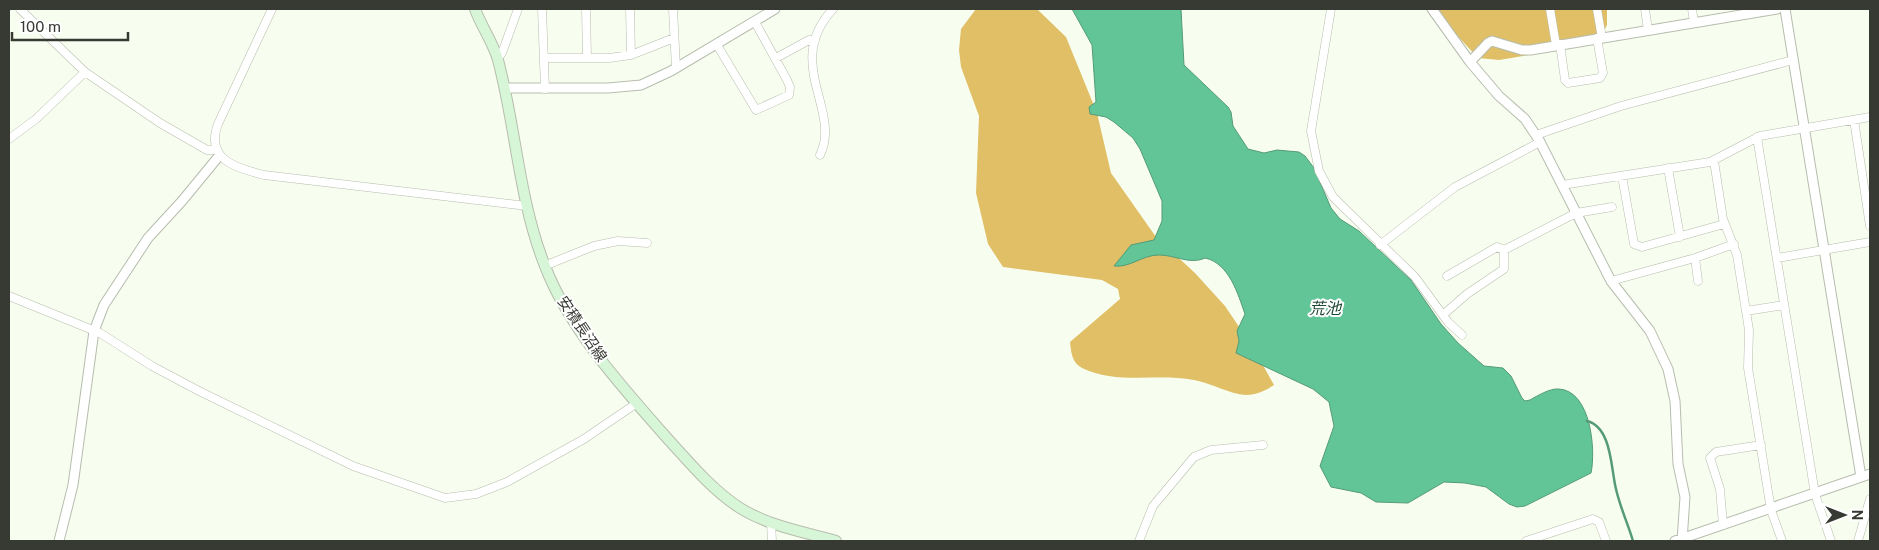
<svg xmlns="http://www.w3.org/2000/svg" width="1879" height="550" font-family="'Public Sans','Noto Sans JP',sans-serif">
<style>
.forest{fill:#e0bf66}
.water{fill:#62c597;stroke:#559b79}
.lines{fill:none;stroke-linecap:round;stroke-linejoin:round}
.stream{stroke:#559b79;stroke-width:2.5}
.minor-casing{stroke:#b7bdae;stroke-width:9}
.tertiary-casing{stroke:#b7bdae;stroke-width:11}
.secondary-casing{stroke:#b7bdae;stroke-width:12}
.minor{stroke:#fff;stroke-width:8}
.tertiary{stroke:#fff;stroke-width:9}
.secondary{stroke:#d7f6d7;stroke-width:10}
.labels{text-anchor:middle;stroke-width:4;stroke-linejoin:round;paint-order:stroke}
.street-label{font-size:15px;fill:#373933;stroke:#fff}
.water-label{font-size:16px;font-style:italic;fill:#204a37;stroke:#fff}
</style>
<rect width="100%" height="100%" fill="#f8feef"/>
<!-- forest -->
<path class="forest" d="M976,9H1037L1066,37L1097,113L1111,173L1156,237L1195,273L1225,306L1254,349L1274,385C1265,391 1257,395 1246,395C1229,394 1211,383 1194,380C1158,373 1116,385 1082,368C1072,363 1071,352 1070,342L1120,299L1118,289L1102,280L1003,267L988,244L976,193L979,116L961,67L959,50L961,29Z
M1438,9H1607V25L1601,37L1588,45L1499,60L1478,58L1452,30Z"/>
<!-- water -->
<path class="water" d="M1072,9H1181L1184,65L1228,107L1231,112L1233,126L1248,149L1264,153L1277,150L1299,152L1305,156L1314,168L1331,208L1340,219L1359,231L1411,280L1441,324L1458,343L1484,366L1503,368L1511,376L1522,398L1525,401L1530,400C1537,396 1550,388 1559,389C1591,391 1596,450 1591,473L1525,506L1517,507L1509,504L1486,487L1465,483L1444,482L1408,503L1376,502L1361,493L1331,487L1320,466L1334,426L1329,402L1313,389L1236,353L1239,341L1237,331L1245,314C1238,294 1229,263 1205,258C1190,265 1175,255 1159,255C1142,255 1130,268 1114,266L1131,245L1154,240L1162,221V201L1140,149L1133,138L1114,122L1106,117L1090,114L1089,107L1096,102L1092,45Z"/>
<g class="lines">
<!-- stream -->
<path class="stream" d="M1587,421C1612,427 1611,470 1616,489C1620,507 1628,524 1633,541"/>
<defs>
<path id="minor" d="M20,9L85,72L160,123L207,150H215
M272,9L218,124C205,159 235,168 264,175L527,206
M542,9L545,89
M586,9L587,58
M630,9L631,55
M673,9L676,68
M1331,9L1311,131L1319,171L1333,197L1415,277L1448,322L1462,335
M1550,9L1556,45
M1597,9L1602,38
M1645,9L1648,30
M1692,9L1694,22
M1560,44L1565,80L1568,83L1600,78L1603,73L1597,38
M717,45L756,110L789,95L790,87L787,80L755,22
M498,58L502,53L518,9
M544,58H609L631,55L674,38
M776,58L809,40H815
M1854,120L1870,226
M1536,135L1621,106L1793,60
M1757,137L1815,494L1831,541
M9,139L36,119L85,72
M820,155C842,110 783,63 833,9
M1714,161L1723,219L1737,255L1749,330L1748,368L1771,510L1782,541
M1668,168L1680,237
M1622,176L1634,244L1642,247L1724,224
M1562,185L1710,162L1760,136L1870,117
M1380,245L1455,187L1540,142
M1504,250L1576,213L1612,207
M1695,258L1698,281
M1777,258L1870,242
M544,266L594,246L618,241L647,243
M1447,276L1497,247L1504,250
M1611,281L1695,258L1734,244
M9,296L100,333L152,366L199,391L353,466L445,498L476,494L507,482L584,439L637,403
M1746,311L1784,305
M1444,314L1467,294L1504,269V250
M771,523L772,541
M1723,525L1720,489L1710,458L1716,452L1761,445
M1139,541L1153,506L1194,457L1211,450L1263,445
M1526,541L1593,519L1599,522L1606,541
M1858,541L1870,499"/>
<path id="tertiary" d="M1432,9L1470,62L1499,96L1525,119L1539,140L1611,281L1650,331L1668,369L1675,401L1678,464L1685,497L1682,541
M1785,9L1861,477
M1470,62L1488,43L1492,41L1522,50H1531L1777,9
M505,88H608L641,85L671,71L775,9
M59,541L73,485L94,331L104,305L148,238L182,201L219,156
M1675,541L1870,474"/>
<path id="secondary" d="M475,9C481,26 493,42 498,60C516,128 519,201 545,266C569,329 623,388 667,438C689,462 712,490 740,508C769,526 804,532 836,541"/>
</defs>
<!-- minor casing -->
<use href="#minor" class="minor-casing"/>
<!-- tertiary casing -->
<use href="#tertiary" class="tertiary-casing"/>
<!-- secondary casing -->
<use href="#secondary" class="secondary-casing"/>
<!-- minor -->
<use href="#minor" class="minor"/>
<!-- tertiary -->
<use href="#tertiary" class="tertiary"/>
<!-- secondary -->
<use href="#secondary" class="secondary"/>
</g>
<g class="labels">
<!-- street labels -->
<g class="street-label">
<text transform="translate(582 329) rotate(56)" y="5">安積長沼線</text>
</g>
<!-- water labels -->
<g class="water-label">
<text x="1325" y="314">荒池</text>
</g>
</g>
<!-- border -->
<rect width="1879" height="550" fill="none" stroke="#373933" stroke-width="20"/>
<!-- north arrow -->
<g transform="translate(1844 515) rotate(90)" stroke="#ffffff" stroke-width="4" paint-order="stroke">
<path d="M0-4L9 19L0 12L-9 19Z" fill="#373933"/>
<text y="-8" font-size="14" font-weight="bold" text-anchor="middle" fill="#373933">N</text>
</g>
<!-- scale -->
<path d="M12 32v8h116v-8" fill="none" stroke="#373933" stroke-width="2.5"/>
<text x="20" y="32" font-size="15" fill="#373933" stroke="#ffffff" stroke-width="4" paint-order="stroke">100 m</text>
</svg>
